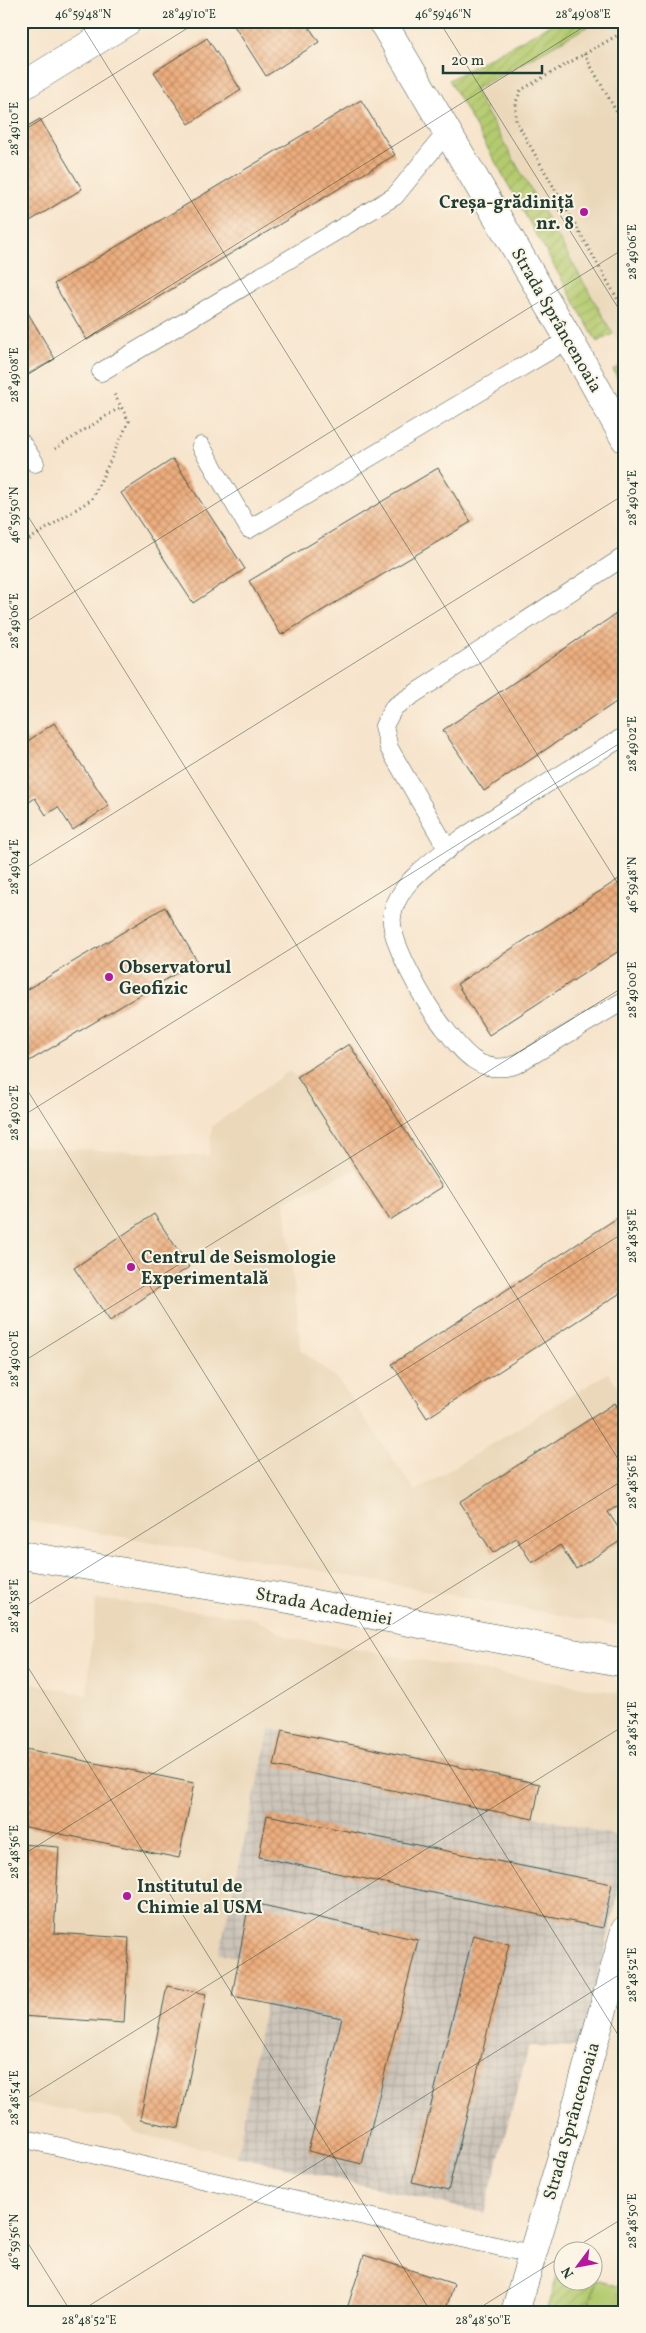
<svg xmlns="http://www.w3.org/2000/svg" width="646" height="2333" font-family="Vollkorn,serif">
<style>
.built{fill:#ebd8ba}
.industrial{fill:url(#industrial-grid)}
.grass{fill:url(#grass-tufts);stroke:#6a8451}
.garden{fill:url(#garden-furrows);stroke:#6a8451}
.building{fill:url(#building-cross-hatch)}
.lines{fill:none;stroke-linecap:round;stroke-linejoin:round}
.service-casing{stroke:#3f564b;stroke-width:19}
.minor-casing{stroke:#3f564b;stroke-width:29}
.tertiary-casing{stroke:#3f564b;stroke-width:29}
.path{stroke:#3f564b;stroke-width:3;stroke-dasharray:1 4;stroke-linecap:butt}
.service{stroke:#fff;stroke-width:18}
.minor{stroke:#fff;stroke-width:28}
.tertiary{stroke:#fff;stroke-width:28}
.ticks{fill:none;stroke:#1f3d34;stroke-width:1;stroke-opacity:0.45}
.poi-dot{fill:#b5179e;stroke:#fcf5e5;stroke-width:2}
.labels{text-anchor:middle;stroke-width:4;stroke-linejoin:round;paint-order:stroke}
.poi-label{font-size:18px;font-weight:bold;fill:#1f3d34;stroke:#fcf5e5;text-anchor:start}
.street-label{font-size:18px;fill:#1f3d34;stroke:#fcf5e5}
.neatline{fill:none;stroke:#1f3d34;stroke-width:2}
.ticks-label{font-size:12px;text-anchor:middle;fill:#1f3d34}
</style>
<defs>
<pattern id="industrial-grid" width="8" height="8" patternUnits="userSpaceOnUse" patternTransform="scale(1.25)"><rect width="8" height="8" fill="#cbc3b8"/><path d="M0 4h8M4 0v8" fill="none" stroke="#aea89f"/></pattern>
<pattern id="grass-tufts" width="24" height="20" patternUnits="userSpaceOnUse" patternTransform="scale(1.25)"><rect width="24" height="20" fill="#b4ca6e"/><path d="M3 7l-1-3M5 7V3M7 7l1-3M15 17l-1-3M17 17v-4M19 17l1-3" fill="none" stroke="#9aae60"/></pattern>
<pattern id="garden-furrows" width="10" height="10" patternUnits="userSpaceOnUse" patternTransform="scale(1.25)"><rect width="10" height="10" fill="#b4ca6e"/><path d="M-1 1l2-2M0 10L10 0M9 11l2-2" fill="none" stroke="#9aae60"/></pattern>
<pattern id="building-cross-hatch" width="8" height="8" patternUnits="userSpaceOnUse" patternTransform="scale(1.25)"><rect width="8" height="8" fill="#edad7d"/><path d="M0 0l8 8M0 8l8-8" fill="none" stroke="#bf8e67"/></pattern>
</defs>
<rect width="100%" height="100%" fill="#fcf5e5"/>
<filter id="ink" filterUnits="userSpaceOnUse"><feTurbulence type="fractalNoise" baseFrequency=".02" numOctaves="2"/><feDisplacementMap in="SourceGraphic" scale="10" xChannelSelector="R" yChannelSelector="G"/><feConvolveMatrix kernelMatrix="1 2 1 2 8 2 1 2 1" color-interpolation-filters="sRGB"/></filter>
<filter id="wash" filterUnits="userSpaceOnUse"><feTurbulence type="fractalNoise" baseFrequency=".0096" numOctaves="4" result="noise"/><feDisplacementMap in="SourceGraphic" scale="20" xChannelSelector="R" yChannelSelector="G"/><feGaussianBlur stdDeviation="1.12" result="paint"/><feColorMatrix in="noise" values="0 0 0 0 0 0 0 0 0 0 0 0 0 0 0 0 0 1.4 0 .05"/><feComposite in="paint" operator="in"/></filter>
<g filter="url(#wash)">
<rect width="100%" height="100%" fill="#f7e4cc"/>
<!-- built -->
<path class="built" d="M597,21H625V354L474,90Z
M349,1044L408,1136L358,1168L285,1201L301,1350L339,1381L415,1491L608,1373L625,1397V1627L277,1563L21,1520V1146L209,1156L212,1126L289,1071L297,1077Z
M96,1599L253,1618L292,1639L625,1694V1838L529,1815L535,1782L219,1953L272,1963L237,2156L135,2133L119,2119L21,2102V1681L87,1695Z"/>
<!-- industrial -->
<path class="industrial" d="M270,1728L535,1782L530,1815L625,1838V1865L582,2047L529,2046L484,2213L237,2156L272,1964L219,1953Z"/>
<!-- grass -->
<path class="grass" d="M596,2280L625,2288V2312H587Z"/>
<!-- garden -->
<path class="garden" d="M557,21H597L474,90L613,334L597,342L449,80Z
M625,363V392L613,370Z
M558,2272L563,2273L564,2280H596L587,2312H546Z"/>
<g id="blocks">
<!-- building -->
<path class="building" d="M21,21H37L21,32Z
M231,21H305L319,42L266,76Z
M207,38L241,90L189,124L154,72Z
M361,100L395,155L87,340L54,284Z
M40,119L82,189L30,221L21,208V130Z
M21,301L55,359L21,378Z
M173,459L245,569L193,603L121,493Z
M438,468L471,522L281,635L249,581Z
M625,608V696L484,791L443,730Z
M54,723L109,806L73,830L58,807L46,815L35,798L25,805L21,800V776L24,774L21,770V731L28,741Z
M625,875V947L489,1035L457,984Z
M165,907L197,961L21,1066V993Z
M349,1044L442,1187L390,1220L297,1077Z
M625,1213V1290L427,1418L392,1364Z
M154,1214L189,1267L110,1321L74,1268Z
M615,1403L625,1418V1465L619,1469L625,1478V1501L608,1512L625,1538L576,1569L560,1545L532,1563L516,1538L493,1553L460,1502Z
M282,1730L540,1784L533,1819L274,1766Z
M21,1748L194,1783L179,1858L21,1826Z
M267,1815L612,1884L603,1928L259,1857Z
M21,1844L59,1847L54,1933L129,1938L124,2023L21,2016Z
M249,1902L418,1940L362,2164L308,2151L342,2018L232,1996Z
M473,1935L509,1944L448,2191L412,2182Z
M167,1986L206,1994L179,2128L140,2120Z
M625,2196V2239L620,2228V2207Z
M364,2255L454,2284L445,2312H346Z"/>
</g>
</g>
<g filter="url(#ink)">
<use href="#blocks" fill-opacity="0" stroke="#3f564b" stroke-width="1"/>
<g class="lines">
<defs>
<path id="service" d="M101,372L395,196L446,133
M21,442L35,463
M201,446L249,529L569,339
M625,736C587,758 549,782 512,806C477,828 440,851 411,880C403,889 393,904 392,917C389,941 426,1005 442,1025C462,1051 479,1076 515,1065L625,1000
M448,850L389,748L384,726L394,707L625,556
M21,2138L531,2254"/>
<path id="minor" d="M21,87L128,21
M21,1555L278,1597L625,1663"/>
<path id="tertiary" d="M382,21L569,339L625,439
M515,2312L569,2133L625,1930"/>
</defs>
<!-- service casing -->
<use href="#service" class="service-casing"/>
<!-- minor casing -->
<use href="#minor" class="minor-casing"/>
<!-- tertiary casing -->
<use href="#tertiary" class="tertiary-casing"/>
<!-- path -->
<path class="path" d="M625,31L521,90L516,102V121L625,312
M584,54L625,127
M55,449L122,406
M21,545L92,499L129,421L114,394"/>
<!-- service -->
<use href="#service" class="service"/>
<!-- minor -->
<use href="#minor" class="minor"/>
<!-- tertiary -->
<use href="#tertiary" class="tertiary"/>
</g>
</g>
<!-- ticks -->
<path class="ticks" d="M79,21L625,895M439,21L625,319M21,132L199,21M21,379L593,21M21,505L625,1470M21,625L625,248M21,871L625,494M21,1080L625,2046M21,1117L625,740M21,1363L625,986M21,1609L625,1232M21,1656L431,2312M21,1856L625,1479M21,2102L625,1725M21,2232L71,2312M571,2250L625,2217M79,2312L625,1971M473,2312L564,2255"/>
<!-- markers -->
<g class="poi-dot">
<circle cx="584" cy="212" r="5"/>
<circle cx="109" cy="977" r="5"/>
<circle cx="131" cy="1267" r="5"/>
<circle cx="127" cy="1896" r="5"/>
</g>
<g class="labels">
<!-- poi labels -->
<g class="poi-label">
<text x="574" y="208" text-anchor="end">Creșa-grădiniță<tspan x="574" dy="21">nr. 8</tspan></text>
<text x="119" y="973">Observatorul<tspan x="119" dy="21">Geofizic</tspan></text>
<text x="141" y="1263">Centrul de Seismologie<tspan x="141" dy="21">Experimentală</tspan></text>
<text x="137" y="1892">Institutul de<tspan x="137" dy="21">Chimie al USM</tspan></text>
</g>
<!-- street labels -->
<g class="street-label">
<text transform="translate(557 320) rotate(60)" y="6">Strada Sprâncenoaia</text>
<text transform="translate(324 1606) rotate(11)" y="6">Strada Academiei</text>
<text transform="translate(571 2121) rotate(-74)" y="6">Strada Sprâncenoaia</text>
</g>
</g>
<!-- margin -->
<rect width="646" height="2333" fill="none" stroke="#fcf5e5" stroke-width="55"/>
<!-- north arrow -->
<g transform="translate(578 2266) rotate(238)"><circle r="24" fill="#fcf5e5" stroke="#a4ab9e"/>
<path d="M0-4L9 19L0 12L-9 19Z" fill="#b5179e"/>
<text y="-8" font-size="14" font-weight="bold" text-anchor="middle" fill="#1f3d34">N</text>
</g>
<!-- scale -->
<path d="M443 65v8h99v-8" fill="none" stroke="#1f3d34" stroke-width="2.5"/>
<text x="451" y="65" font-size="15" fill="#1f3d34" stroke="#fcf5e5" stroke-width="4" paint-order="stroke">20 m</text>
<rect x="28" y="28" width="590" height="2278" class="neatline"/>
<g class="ticks-label">
<text x="83" y="18">46°59'48"N</text>
<text x="189" y="18">28°49'10"E</text>
<text x="443" y="18">46°59'46"N</text>
<text x="583" y="18">28°49'08"E</text>
<text transform="translate(14 129) rotate(-90)" y="4">28°49'10"E</text>
<text transform="translate(632 252) rotate(-90)" y="4">28°49'06"E</text>
<text transform="translate(14 375) rotate(-90)" y="4">28°49'08"E</text>
<text transform="translate(632 498) rotate(-90)" y="4">28°49'04"E</text>
<text transform="translate(14 515) rotate(-90)" y="4">46°59'50"N</text>
<text transform="translate(14 621) rotate(-90)" y="4">28°49'06"E</text>
<text transform="translate(632 744) rotate(-90)" y="4">28°49'02"E</text>
<text transform="translate(14 867) rotate(-90)" y="4">28°49'04"E</text>
<text transform="translate(632 885) rotate(-90)" y="4">46°59'48"N</text>
<text transform="translate(632 990) rotate(-90)" y="4">28°49'00"E</text>
<text transform="translate(14 1113) rotate(-90)" y="4">28°49'02"E</text>
<text transform="translate(632 1236) rotate(-90)" y="4">28°48'58"E</text>
<text transform="translate(14 1359) rotate(-90)" y="4">28°49'00"E</text>
<text transform="translate(632 1482) rotate(-90)" y="4">28°48'56"E</text>
<text transform="translate(14 1606) rotate(-90)" y="4">28°48'58"E</text>
<text transform="translate(632 1729) rotate(-90)" y="4">28°48'54"E</text>
<text transform="translate(14 1852) rotate(-90)" y="4">28°48'56"E</text>
<text transform="translate(632 1975) rotate(-90)" y="4">28°48'52"E</text>
<text transform="translate(14 2098) rotate(-90)" y="4">28°48'54"E</text>
<text transform="translate(632 2221) rotate(-90)" y="4">28°48'50"E</text>
<text transform="translate(14 2242) rotate(-90)" y="4">46°59'56"N</text>
<text x="89" y="2324">28°48'52"E</text>
<text x="483" y="2324">28°48'50"E</text>
</g>
</svg>
